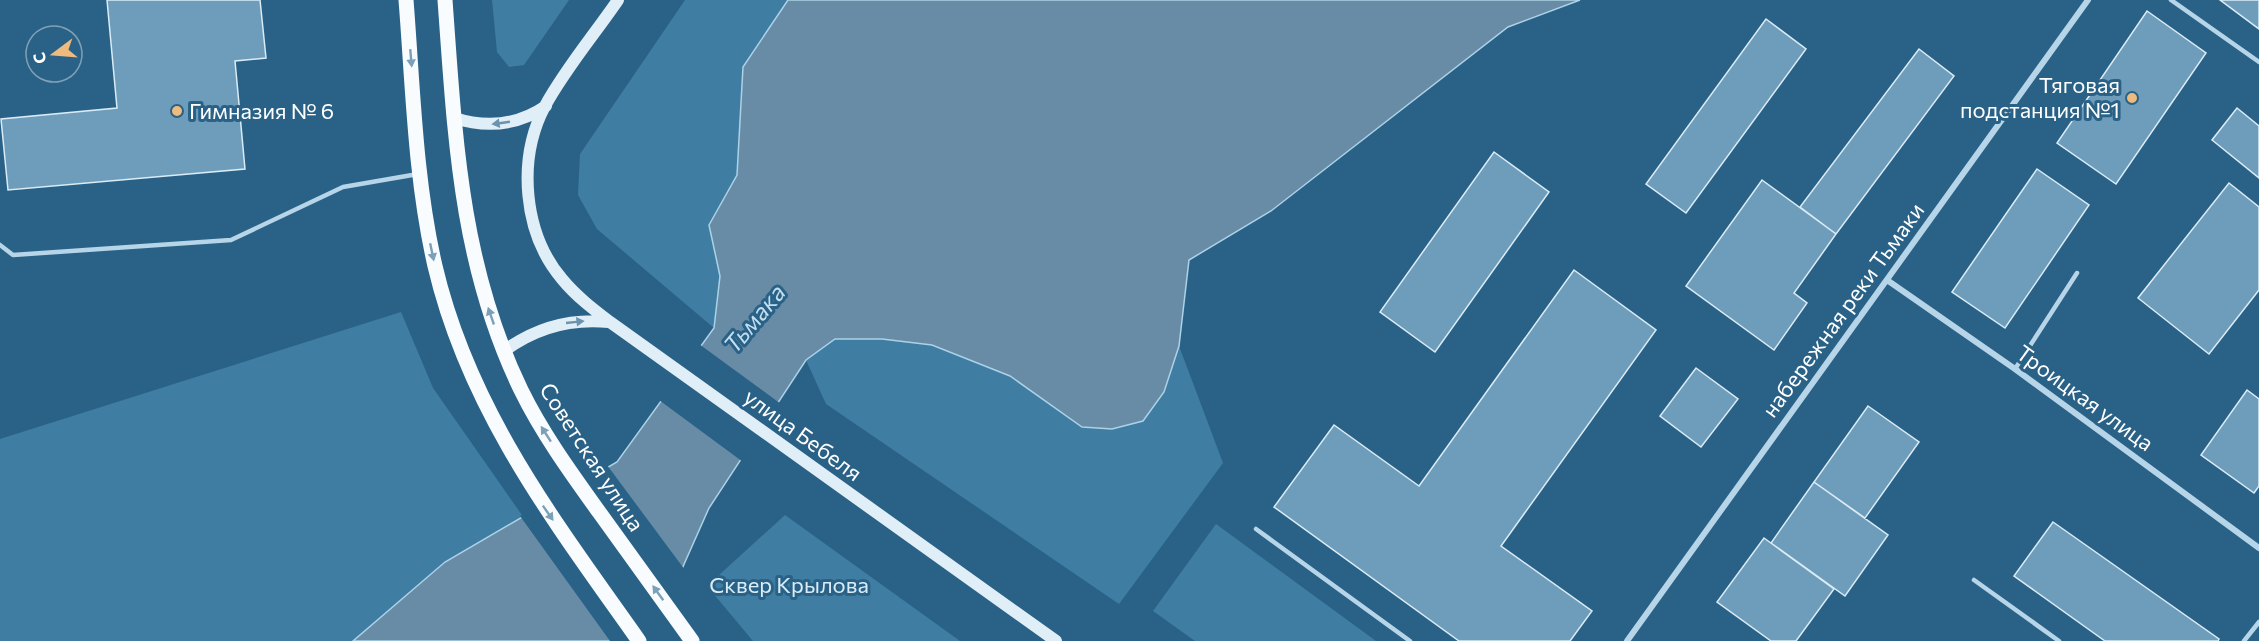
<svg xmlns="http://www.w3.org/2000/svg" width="2259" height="641" font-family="Commissioner,sans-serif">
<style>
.green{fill:#3f7da3}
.water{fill:#688ca5;stroke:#acd2e8;stroke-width:1.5}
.pier{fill:#2a6287}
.building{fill:#6e9dbb;stroke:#daecf6;stroke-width:1.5}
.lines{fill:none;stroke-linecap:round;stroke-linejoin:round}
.lane{stroke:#b7d5e8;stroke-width:4.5}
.street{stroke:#b7d5e8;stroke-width:6}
.secondary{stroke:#e0eef7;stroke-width:12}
.primary{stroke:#f8fcfe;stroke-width:15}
.oneway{fill:#7ca0b7}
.oneway2{fill:#6a93ae}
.poi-dot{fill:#eebb7f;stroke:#2a6287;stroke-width:2}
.labels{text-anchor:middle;stroke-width:6;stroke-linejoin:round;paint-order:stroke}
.poi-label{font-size:22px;fill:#fff;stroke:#2a6287;text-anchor:end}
.street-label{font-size:22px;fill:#fff;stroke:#2a6287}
.park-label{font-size:22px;fill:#daecf6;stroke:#2a6287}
.water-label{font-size:24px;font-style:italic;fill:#c2deef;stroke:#2a6287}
</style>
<rect width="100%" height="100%" fill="#2a6287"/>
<!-- green -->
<path class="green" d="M492,0H569L524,65L509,67L497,52Z
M685,0H790L743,67L737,175L709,225L720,276L714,328L597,229L578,195L580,154Z
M401,312L433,388L524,518L445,562L353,641H0V439Z
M835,339H882L932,345L1010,376L1082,427L1164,392L1179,346L1223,463L1119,604L826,404L806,360Z
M785,515L960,641H753L707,586Z
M1216,524L1376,641H1195L1153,611Z"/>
<!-- water -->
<path class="water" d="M788,0H1580L1508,27L1271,211L1189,260L1179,346L1164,392L1143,421L1112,429L1082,427L1010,376L932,345L882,339H835L806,360L709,508L650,641H353L445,562L617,462L714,328L720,276L709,225L737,175L743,67Z"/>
<!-- pier -->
<path class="pier" d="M699,344L781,404L743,462L659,400Z
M607,465L685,570L653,641H610L520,516Z"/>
<!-- building -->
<path class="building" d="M107,0H260L266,58L235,61L245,169L8,190L1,119L117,108Z
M2220,0H2259V29Z
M2147,11L2206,53L2116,184L2057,143Z
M1766,19L1806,49L1686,213L1646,184Z
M1919,49L1954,76L1836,234L1800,207Z
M2237,108L2259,126V178L2212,140Z
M1494,152L1549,192L1435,352L1380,312Z
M2037,169L2089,205L2005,328L1952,292Z
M1762,180L1836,234L1794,293L1807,303L1774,350L1686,286Z
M2229,183L2259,207V290L2209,354L2138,298Z
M1574,270L1656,330L1501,546L1592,611L1570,641H1459L1274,507L1334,425L1419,486Z
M1696,368L1738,399L1701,447L1660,416Z
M2247,390L2259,399V486L2254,493L2201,455Z
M1868,406L1919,442L1865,518L1814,482Z
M1814,482L1888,535L1845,596L1771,543Z
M2053,522L2219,639L2218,641H2105L2014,576Z
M1764,538L1834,589L1796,641H1771L1717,602Z"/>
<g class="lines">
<!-- lane -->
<path class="lane" d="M2171,0L2259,62
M0,245L13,255L231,240L343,187L418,174
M2015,369L2077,273
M1256,529L1410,641
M1974,580L2059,641
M2244,641L2259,622"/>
<!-- street -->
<path class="street" d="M1887,280L2015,369L2259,548
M1627,641L2088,0"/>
<!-- secondary -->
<path class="secondary" d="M618,0C594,35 565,69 545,106C517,159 523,233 562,279C576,296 593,309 610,322L1056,641
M454,118C486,128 517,126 546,106
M504,351C535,328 570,318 609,322"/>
<!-- primary -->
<path class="primary" d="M406,0C413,88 415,179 435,266C469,411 555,522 639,641
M445,0C455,136 460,264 521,390C542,433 571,473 599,512C630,555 661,598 692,641"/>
</g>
<!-- one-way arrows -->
<defs><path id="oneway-solid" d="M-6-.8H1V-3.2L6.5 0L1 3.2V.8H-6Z" transform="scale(1.5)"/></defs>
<g class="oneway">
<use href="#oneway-solid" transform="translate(411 58) rotate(85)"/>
<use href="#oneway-solid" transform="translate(432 252) rotate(78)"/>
<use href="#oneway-solid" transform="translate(491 316) rotate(-109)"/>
<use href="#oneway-solid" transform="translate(546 434) rotate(-123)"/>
<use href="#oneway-solid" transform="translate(548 513) rotate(55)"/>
<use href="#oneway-solid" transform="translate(658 593) rotate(-126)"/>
</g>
<g class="oneway2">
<use href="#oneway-solid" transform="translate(501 123) rotate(172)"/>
<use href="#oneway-solid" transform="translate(575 322) rotate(-6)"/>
</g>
<!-- markers -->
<g class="poi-dot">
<circle cx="2132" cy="98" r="6"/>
<circle cx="177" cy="111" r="6"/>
</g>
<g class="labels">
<!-- poi labels -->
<g class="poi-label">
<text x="2120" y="93">Тяговая<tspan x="2120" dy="25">подстанция №1</tspan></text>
<text x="189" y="119" text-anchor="start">Гимназия № 6</text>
</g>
<!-- street labels -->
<g class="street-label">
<text transform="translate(1843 310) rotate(-54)" y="8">набережная реки Тьмаки</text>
<text transform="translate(2085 398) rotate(36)" y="8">Троицкая улица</text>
<text transform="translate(803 435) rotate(36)" y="8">улица Бебеля</text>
<text transform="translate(592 457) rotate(57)" y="8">Советская улица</text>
</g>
<!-- park labels -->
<g class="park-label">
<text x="789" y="593">Сквер Крылова</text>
</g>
<!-- water labels -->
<g class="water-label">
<text transform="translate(755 319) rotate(-50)" y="8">Тьмака</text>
</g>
</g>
<!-- north arrow -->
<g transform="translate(54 54) rotate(254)"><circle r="28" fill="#2a6287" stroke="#7fa1b7" stroke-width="1.5"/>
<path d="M0-4.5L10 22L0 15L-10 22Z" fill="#eebb7f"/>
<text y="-9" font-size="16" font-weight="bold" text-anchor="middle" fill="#ffffff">С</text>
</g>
</svg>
